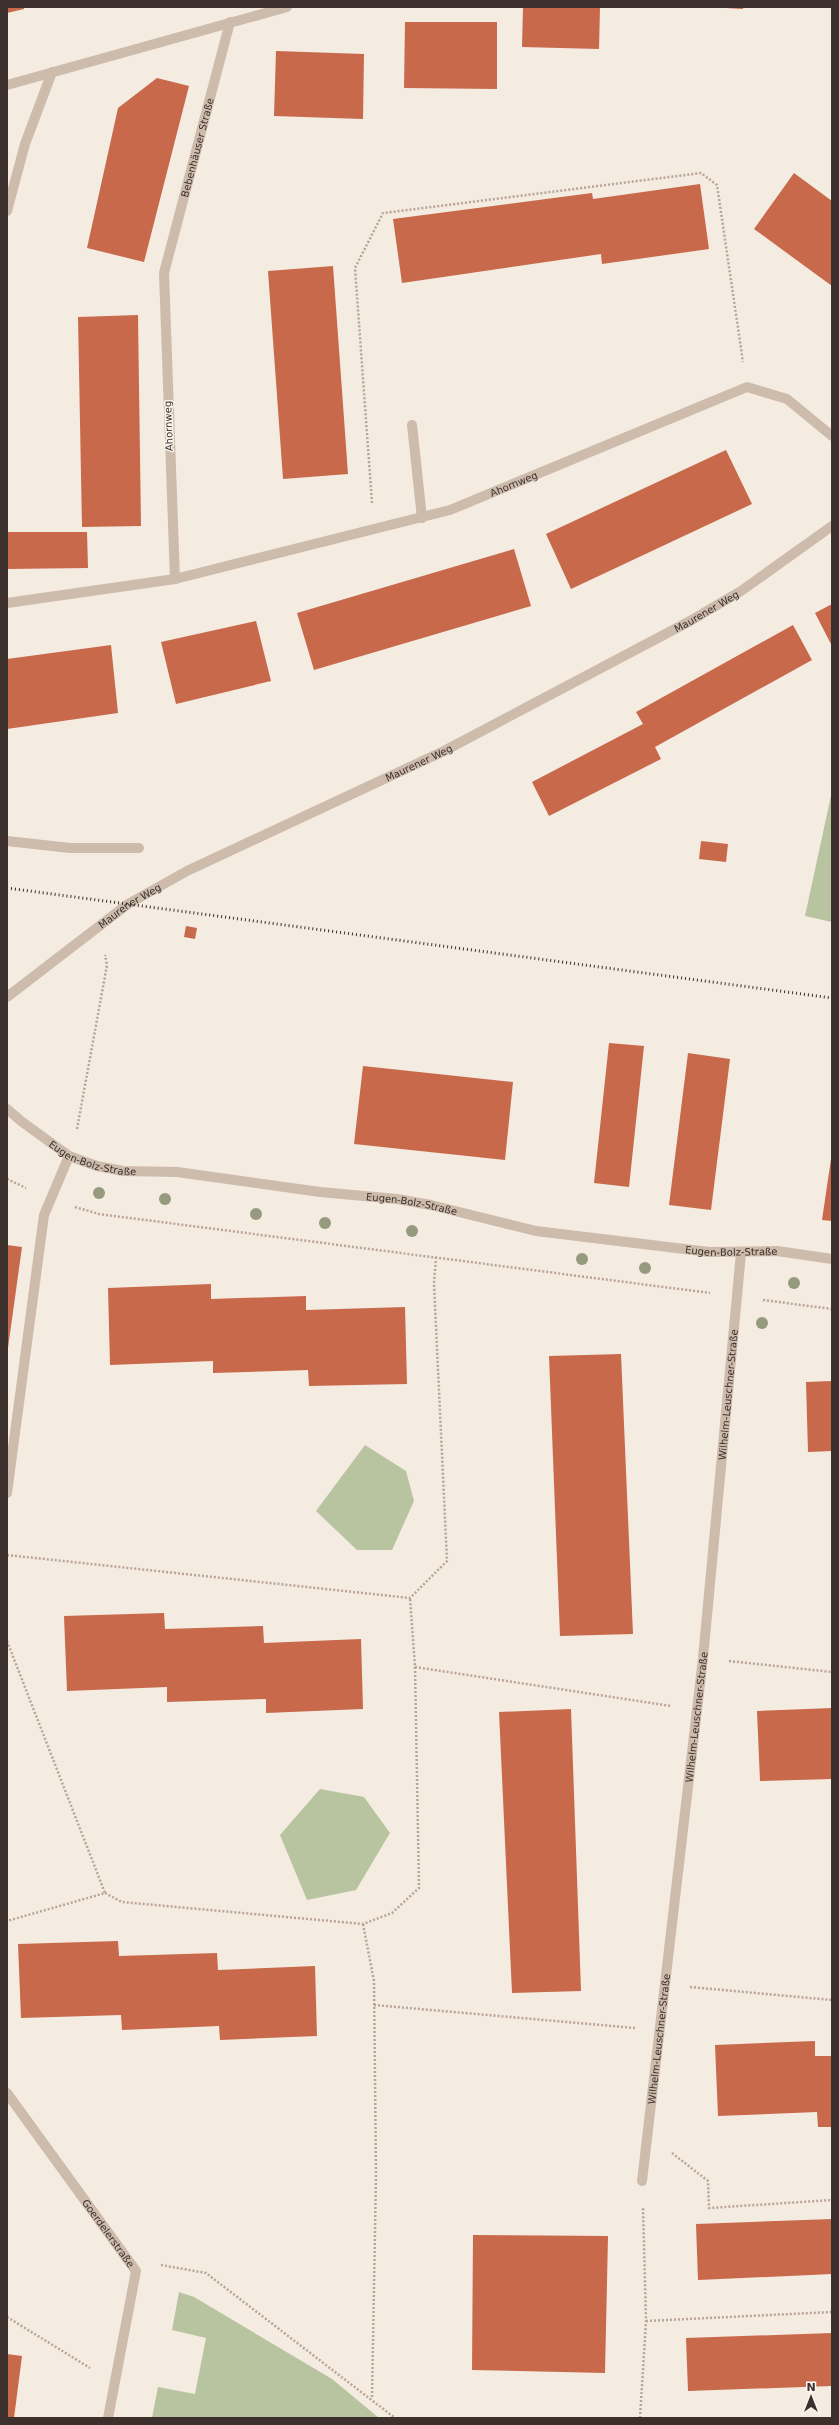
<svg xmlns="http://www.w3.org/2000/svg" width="839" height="2425" font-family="'DejaVu Sans',sans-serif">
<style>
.green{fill:#b8c4a0}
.building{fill:#c8694b}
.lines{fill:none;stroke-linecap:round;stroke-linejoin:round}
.path{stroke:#b9a596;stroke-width:2.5;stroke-dasharray:2 2;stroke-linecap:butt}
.service{stroke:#cdbbac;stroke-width:10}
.minor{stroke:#cdbbac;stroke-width:10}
.tertiary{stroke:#cdbbac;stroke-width:10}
.rail{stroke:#3b302b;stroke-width:3;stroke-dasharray:1 3;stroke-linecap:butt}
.tree{fill:#969b7f}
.labels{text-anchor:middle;stroke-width:3;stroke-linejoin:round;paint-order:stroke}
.street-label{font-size:10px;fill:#3b302b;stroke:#fbf5ee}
</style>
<rect width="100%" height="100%" fill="#f4ebe1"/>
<!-- green -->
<path class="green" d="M832,791V922L805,916Z
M365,1445L406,1471L414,1501L392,1550H357L316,1511Z
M320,1789L364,1797L390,1833L356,1890L307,1900L280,1835Z
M179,2292L194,2297L332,2379L379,2418H152L158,2387L195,2394L206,2338L172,2330Z"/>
<!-- building -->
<path class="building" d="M7,7H24V9L7,13Z
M523,7H600L599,49L522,47Z
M726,7H743V9L726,8Z
M405,22H497V89L404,88Z
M276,51L364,54L363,119L274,116Z
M157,78L189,86L144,262L87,248L118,108Z
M794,173L832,201V286L754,229Z
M700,184L709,249L602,264L601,254L402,283L393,219L592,193L593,199Z
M333,266L348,474L283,479L268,271Z
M138,315L141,526L82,527L78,317Z
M726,450L752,504L571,589L546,534Z
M7,532H87L88,568L7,569Z
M514,549L531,606L314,670L297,613Z
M832,604V646L815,613Z
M256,621L271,681L176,704L161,642Z
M793,625L812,660L655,747L661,759L549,816L532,782L643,724L636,712Z
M111,645L118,713L7,729V659Z
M701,841L728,844L726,862L699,859Z
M186,926L197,928L195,939L184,937Z
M609,1043L644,1046L629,1187L594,1183Z
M688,1053L730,1059L711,1210L669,1205Z
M363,1066L513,1082L505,1160L354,1144Z
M831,1159H832V1221L822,1220Z
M7,1245L22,1247L8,1348H7Z
M211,1284V1299L306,1296V1310L405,1307L407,1384L309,1386L308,1370L213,1373V1361L110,1365L108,1288Z
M621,1354L633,1634L560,1636L549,1356Z
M832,1381V1451L808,1452L806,1382Z
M164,1613L165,1629L263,1626L264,1643L361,1639L363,1709L266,1713V1699L167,1702V1687L67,1691L64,1616Z
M832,1708V1779L760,1781L757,1711Z
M571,1709L581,1991L512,1993L499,1712Z
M118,1941L119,1956L217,1953L218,1970L315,1966L317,2036L220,2040L219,2026L122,2030L121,2015L21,2018L18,1944Z
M815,2041V2056H832V2127H818L817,2112L718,2116L715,2045Z
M832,2219V2274L698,2280L696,2224Z
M473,2235L608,2236L605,2373L472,2370Z
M832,2333V2386L688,2391L686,2338Z
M7,2354L22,2356L14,2418H7Z"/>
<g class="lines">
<!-- path -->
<path class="path" d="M372,503L355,268L383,213L701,173L717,185L743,362
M77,1129L107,965L105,955
M7,1179L26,1188
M75,1207L99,1214L710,1293
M763,1300L832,1309
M7,1555L410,1598L447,1561L434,1284L436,1257
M7,1641L105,1893L7,1921
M729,1661L832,1672
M415,1667L671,1706
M105,1893L122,1902L363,1924L392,1913L419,1888L415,1667L410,1598
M363,1924L374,1981L376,2175L372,2398
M690,1987L832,2000
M374,2005L635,2028
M672,2153L708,2181L709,2208L832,2200
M161,2265L206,2273L395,2418
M7,2317L90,2368
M646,2321L832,2312
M640,2418L646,2321L643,2207"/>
<!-- service -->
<g class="service">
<path d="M7,211L25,144L52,72"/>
<path d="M412,425L422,518"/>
<path id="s1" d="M175,579L164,273L230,22"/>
<path d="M7,841L70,848H139"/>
<path d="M7,1493L44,1215L69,1156"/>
</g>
<!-- minor -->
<g class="minor">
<path d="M7,85L287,7"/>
<path id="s2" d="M7,603L175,579L450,510L747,387L787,399L832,436"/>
<path id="s3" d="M7,1109L21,1121L69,1156L97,1166L123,1171L177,1172L320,1192L397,1199L431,1205L536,1231L709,1252L777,1251L832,1259"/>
<path id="s4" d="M7,2093L136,2271L108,2418"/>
<path id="s5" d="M642,2181L703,1658L741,1253"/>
</g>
<!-- tertiary -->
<path class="tertiary" id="s6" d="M7,997L128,904L187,871L444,751L690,621L741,591L832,526"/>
<!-- rail -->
<path class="rail" d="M7,888L832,998"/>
</g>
<!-- trees -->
<g class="tree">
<circle cx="99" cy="1193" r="6"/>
<circle cx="165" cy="1199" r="6"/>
<circle cx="256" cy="1214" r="6"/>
<circle cx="325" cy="1223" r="6"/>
<circle cx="412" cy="1231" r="6"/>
<circle cx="582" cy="1259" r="6"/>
<circle cx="645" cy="1268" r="6"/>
<circle cx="794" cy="1283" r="6"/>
<circle cx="762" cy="1323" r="6"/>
</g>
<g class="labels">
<!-- street labels -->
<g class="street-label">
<text dy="4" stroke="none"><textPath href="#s1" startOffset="436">Bebenhäuser Straße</textPath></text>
<text transform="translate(168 426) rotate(-92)" y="4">Ahornweg</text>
<text dy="4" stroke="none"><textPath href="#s2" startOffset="522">Ahornweg</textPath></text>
<text dy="4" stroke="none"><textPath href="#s6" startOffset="801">Maurener Weg</textPath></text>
<text dy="4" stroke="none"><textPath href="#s6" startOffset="476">Maurener Weg</textPath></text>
<text dy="4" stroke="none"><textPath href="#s6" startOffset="153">Maurener Weg</textPath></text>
<text dy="4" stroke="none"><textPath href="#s3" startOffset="101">Eugen-Bolz-Straße</textPath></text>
<text dy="4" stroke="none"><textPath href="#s3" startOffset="425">Eugen-Bolz-Straße</textPath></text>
<text dy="4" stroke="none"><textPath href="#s3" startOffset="749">Eugen-Bolz-Straße</textPath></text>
<text dy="4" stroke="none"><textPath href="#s5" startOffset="791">Wilhelm-Leuschner-Straße</textPath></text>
<text dy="4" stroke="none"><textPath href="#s5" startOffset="467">Wilhelm-Leuschner-Straße</textPath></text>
<text dy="4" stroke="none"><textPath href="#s5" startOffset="143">Wilhelm-Leuschner-Straße</textPath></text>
<text dy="4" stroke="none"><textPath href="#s4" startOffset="173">Goerdelerstraße</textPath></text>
</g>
</g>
<!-- border -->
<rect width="839" height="2425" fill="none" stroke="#3b302b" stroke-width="16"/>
<!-- north arrow -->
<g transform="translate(811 2397)" stroke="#fbf5ee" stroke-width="3" paint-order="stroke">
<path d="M0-3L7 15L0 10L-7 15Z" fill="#3b302b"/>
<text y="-6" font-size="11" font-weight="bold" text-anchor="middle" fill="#3b302b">N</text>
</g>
</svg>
